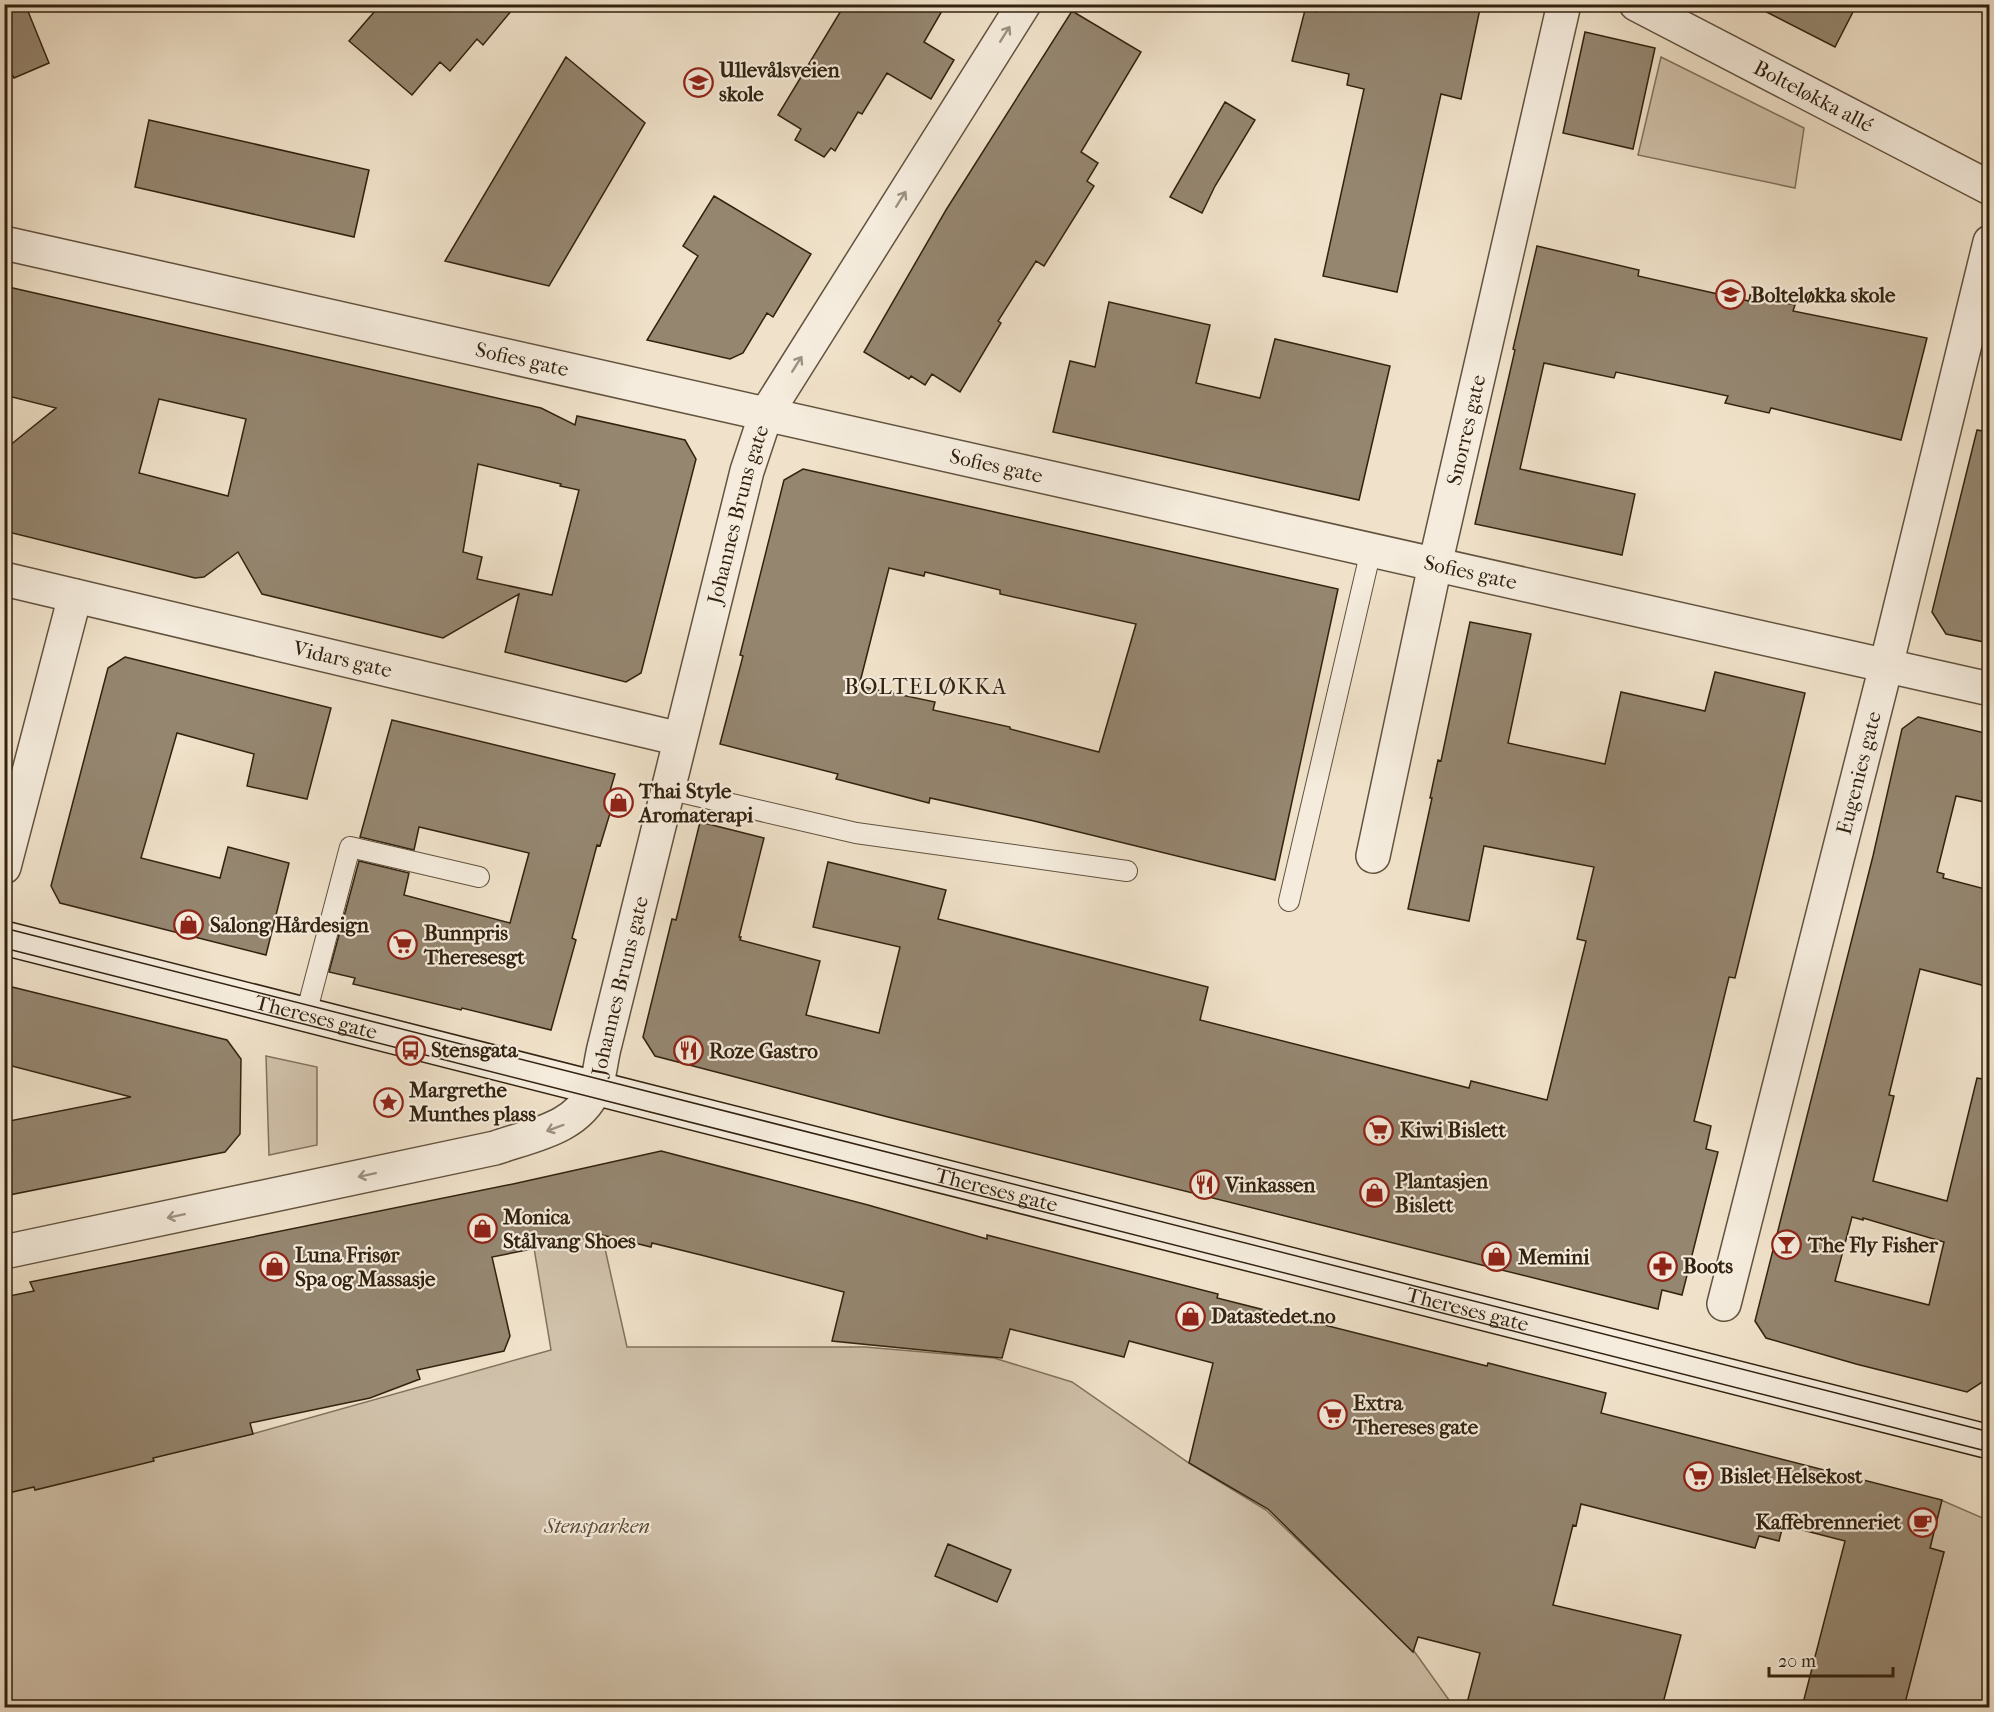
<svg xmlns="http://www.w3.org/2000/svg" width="1994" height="1712" font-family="'IM FELL French Canon',serif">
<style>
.green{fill:#d0c1aa;stroke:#81725c;stroke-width:1.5}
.building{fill:#958670;stroke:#32220f;stroke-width:1.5;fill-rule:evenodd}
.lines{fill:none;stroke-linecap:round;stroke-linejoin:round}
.lane-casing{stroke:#62523e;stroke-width:22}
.street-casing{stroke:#62523e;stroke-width:36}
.secondary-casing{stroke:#32220f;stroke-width:36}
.lane{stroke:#f5ecdd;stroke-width:20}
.street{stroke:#f5ecdd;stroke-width:33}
.secondary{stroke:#f5ecdd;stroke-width:33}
.tram{stroke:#32220f;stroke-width:1.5}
.oneway{stroke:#9d9180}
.labels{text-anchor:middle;stroke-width:4.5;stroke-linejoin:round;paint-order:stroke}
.poi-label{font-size:21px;font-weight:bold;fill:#32220f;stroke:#f5ecdd;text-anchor:start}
.street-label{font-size:21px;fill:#32220f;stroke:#f5ecdd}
.park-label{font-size:21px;font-style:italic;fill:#5a4a36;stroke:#f5ecdd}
.neighbourhood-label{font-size:22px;letter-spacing:1.5px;fill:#32220f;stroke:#f5ecdd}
</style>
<rect width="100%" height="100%" fill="#f0e2ca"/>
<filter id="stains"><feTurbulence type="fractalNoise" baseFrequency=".00333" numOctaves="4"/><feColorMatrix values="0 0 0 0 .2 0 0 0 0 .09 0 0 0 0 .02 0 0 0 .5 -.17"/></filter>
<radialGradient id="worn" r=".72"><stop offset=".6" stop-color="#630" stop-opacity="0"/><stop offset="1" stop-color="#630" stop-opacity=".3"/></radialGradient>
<!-- green -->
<path class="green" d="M1661,57L1804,128L1795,188L1638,155Z
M266,1056L317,1067V1145L269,1155Z
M602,1235L627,1347H865L994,1358L1072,1382L1189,1463L1266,1510L1414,1651L1454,1707H5L4,1493L252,1434L551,1350L534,1248Z
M1941,1500L1985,1519L1989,1525V1707L1903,1708L1944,1552L1930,1548Z"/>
<!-- building -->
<path class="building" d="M4,4H25L49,63L14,78L13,76L4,79Z
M381,4H517L483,45L477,39L450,71L440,62L412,95L349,41Z
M845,4H946L924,42L954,60L931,99L887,73L862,114L858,112L835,151L831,148L824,157L795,140L801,129L778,115Z
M1318,4H1481L1461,99L1441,94L1397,292L1323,276L1364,89L1347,85L1349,74L1292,61L1305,10L1316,12Z
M1751,4H1857L1835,47Z
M1072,11L1141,52L1081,152L1098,163L1087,181L1094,186L1044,266L1036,261L998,321L1001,323L960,392L932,374L925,385L911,376L909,379L864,352L946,210Z
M1585,32L1655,48L1633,149L1563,133Z
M566,57L645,123L549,286L445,261Z
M1225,102L1255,120L1215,186L1202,213L1170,197Z
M149,120L369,170L354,237L135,187Z
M714,196L811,254L773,317L767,313L743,353L730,359L647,340L698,256L683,246Z
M1537,246L1639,270L1638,276L1749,301L1750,295L1795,305L1793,311L1927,338L1901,440L1771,408L1769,413L1725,403L1728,396L1616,372L1614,378L1544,363L1520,469L1635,494L1622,555L1475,524L1515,350L1513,349Z
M4,286L541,408L575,425L577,416L685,440L696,459L641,673L626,682L505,652L519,594L443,638L262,594L238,552L204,577L195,578L4,531V450L56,408L4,395ZM159,399L246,419L228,496L139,473ZM478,464L561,484L560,486L579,490L552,595L477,579L482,557L463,552Z
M1109,302L1210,325L1196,383L1260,398L1275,339L1390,366L1359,500L1053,432L1070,361L1095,367Z
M1977,430L1989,432V643L1946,634L1932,612Z
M803,469L1338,589L1275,880L1034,821L930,798L929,803L836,779L838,774L720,744L743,656L740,655L784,480ZM889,568L924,576L925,572L1000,590V594L1136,624L1099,752L1010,729V727L933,710L935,702L859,686Z
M1470,622L1531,634L1508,743L1605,764L1621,692L1705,711L1715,672L1805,693L1735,978L1729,977L1694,1121L1711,1126L1706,1149L1718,1152L1682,1295L1662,1290L1658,1309L888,1117L655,1056L643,1037L672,919L676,920L700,822L764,838L739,937H741L740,940L820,961L806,1015L879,1033L900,947L813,927L828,862L946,890L938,919L1208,987L1200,1020L1469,1088L1471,1081L1547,1100L1586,941L1577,939L1594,867L1484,846L1469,921L1408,909L1432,798H1430L1438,760L1441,761Z
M125,657L331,708L307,799L247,786L254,754L177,733L141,858L220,878L228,847L289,863L266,955L60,903L51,886L108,668Z
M1918,717L1989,734V803L1956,796L1937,872L1944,874L1943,878L1989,890V987L1920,969L1889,1095L1894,1096L1873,1181L1947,1201L1977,1078L1989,1080V1370L1987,1379L1967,1392L1856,1364L1766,1338L1755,1321L1873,856L1902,729ZM1852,1217L1863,1220V1218L1944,1242L1929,1305L1835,1281Z
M392,720L615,774L605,808L611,810L600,846L597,845L572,938L576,940L551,1030L462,1008L461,1010L353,984L355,978L329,972L359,861L409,873L404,895L510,923L529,853L419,827L414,850L360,837Z
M4,985L227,1040L241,1059L240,1134L225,1152L4,1196V1122L131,1097L4,1064Z
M661,1151L868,1205L987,1239V1235L1218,1294L1217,1298L1487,1366L1488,1363L1606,1393L1601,1413L1942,1500L1930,1548L1944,1552L1904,1707H1802L1845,1541L1783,1525L1779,1541L1759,1536L1755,1548L1581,1504L1576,1526L1573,1525L1553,1605L1681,1635L1662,1707H1466L1480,1653L1418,1637L1413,1652L1268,1509L1189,1463L1213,1363L1129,1341L1124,1357L1010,1329L1002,1358L832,1341L844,1292L701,1255L652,1243L651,1247L602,1235L492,1257L510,1336L504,1351L417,1370L420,1379L370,1398L250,1423L253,1434L153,1458L154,1461L35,1490L34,1487L4,1494V1297L34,1291L30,1282L513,1184Z
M948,1544L1011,1570L997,1602L935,1576Z"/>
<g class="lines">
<defs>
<path id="lane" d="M667,789L856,833L1127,871
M1289,901L1371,550
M306,1014L350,847L479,877"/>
<g id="street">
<path id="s1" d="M1636,4L1990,188"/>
<path id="s2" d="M4,243L1990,689"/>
<path id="s3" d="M4,579L680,739"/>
<path id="s4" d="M1373,856L1435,565L1564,4"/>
<path d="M4,867L75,596"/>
<path id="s5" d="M4,1252L495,1148C532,1135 577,1129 595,1089C600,1076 601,1058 605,1044L747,471L766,414L1024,4"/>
<path id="s6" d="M1724,1304L1886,666L1990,242"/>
</g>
<g id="secondary">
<path id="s7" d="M4,938L1990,1442"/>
</g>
</defs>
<!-- lane casing -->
<use href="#lane" class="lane-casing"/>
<!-- street casing -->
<use href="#street" class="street-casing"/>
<!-- secondary casing -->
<use href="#secondary" class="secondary-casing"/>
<!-- lane -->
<use href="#lane" class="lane"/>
<!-- street -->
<use href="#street" class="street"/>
<!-- secondary -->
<use href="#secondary" class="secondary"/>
<!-- tram -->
<path class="tram" d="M4,928L1990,1432
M4,948L1990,1452"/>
</g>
<!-- one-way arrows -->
<defs><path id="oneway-shaft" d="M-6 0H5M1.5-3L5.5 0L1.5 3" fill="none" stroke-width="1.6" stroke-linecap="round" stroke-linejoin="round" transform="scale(1.5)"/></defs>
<g class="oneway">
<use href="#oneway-shaft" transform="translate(1005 34) rotate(-58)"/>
<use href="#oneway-shaft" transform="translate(901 199) rotate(-58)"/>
<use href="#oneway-shaft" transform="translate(797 364) rotate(-58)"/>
<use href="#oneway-shaft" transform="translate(555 1128) rotate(160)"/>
<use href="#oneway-shaft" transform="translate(367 1175) rotate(168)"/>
<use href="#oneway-shaft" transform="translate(176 1216) rotate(168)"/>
</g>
<!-- icons -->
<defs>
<symbol id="school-ring" viewBox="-11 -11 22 22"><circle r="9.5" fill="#f5ecdd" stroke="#8f2418" stroke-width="1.5"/><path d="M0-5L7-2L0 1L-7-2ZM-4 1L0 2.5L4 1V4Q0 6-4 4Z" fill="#8f2418"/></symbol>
<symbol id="shop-ring" viewBox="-11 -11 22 22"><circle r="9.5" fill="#f5ecdd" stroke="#8f2418" stroke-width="1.5"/><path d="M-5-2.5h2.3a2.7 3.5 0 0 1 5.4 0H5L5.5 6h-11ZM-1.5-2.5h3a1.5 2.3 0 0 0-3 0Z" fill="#8f2418"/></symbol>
<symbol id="supermarket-ring" viewBox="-11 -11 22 22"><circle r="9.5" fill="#f5ecdd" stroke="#8f2418" stroke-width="1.5"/><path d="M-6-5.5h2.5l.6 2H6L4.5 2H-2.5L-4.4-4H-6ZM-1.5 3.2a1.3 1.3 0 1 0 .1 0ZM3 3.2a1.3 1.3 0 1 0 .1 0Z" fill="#8f2418"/></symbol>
<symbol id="bus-ring" viewBox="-11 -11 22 22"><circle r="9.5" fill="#f5ecdd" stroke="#8f2418" stroke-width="1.5"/><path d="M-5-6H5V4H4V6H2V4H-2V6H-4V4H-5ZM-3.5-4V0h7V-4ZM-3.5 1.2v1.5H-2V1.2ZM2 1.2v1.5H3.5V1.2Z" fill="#8f2418"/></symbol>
<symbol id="restaurant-ring" viewBox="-11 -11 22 22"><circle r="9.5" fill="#f5ecdd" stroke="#8f2418" stroke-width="1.5"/><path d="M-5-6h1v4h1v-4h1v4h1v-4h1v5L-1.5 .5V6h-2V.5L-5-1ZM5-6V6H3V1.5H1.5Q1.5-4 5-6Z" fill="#8f2418"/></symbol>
<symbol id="sight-ring" viewBox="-11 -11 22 22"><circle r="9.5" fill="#f5ecdd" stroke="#8f2418" stroke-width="1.5"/><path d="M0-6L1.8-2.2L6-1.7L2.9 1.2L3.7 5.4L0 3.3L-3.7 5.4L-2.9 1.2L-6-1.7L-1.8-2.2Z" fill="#8f2418"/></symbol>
<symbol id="bar-ring" viewBox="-11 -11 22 22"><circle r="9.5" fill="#f5ecdd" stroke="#8f2418" stroke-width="1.5"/><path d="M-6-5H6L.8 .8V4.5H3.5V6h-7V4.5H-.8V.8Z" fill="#8f2418"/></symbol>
<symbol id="pharmacy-ring" viewBox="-11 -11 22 22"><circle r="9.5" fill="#f5ecdd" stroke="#8f2418" stroke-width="1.5"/><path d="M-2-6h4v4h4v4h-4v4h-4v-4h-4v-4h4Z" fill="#8f2418"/></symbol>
<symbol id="cafe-ring" viewBox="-11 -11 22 22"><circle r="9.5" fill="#f5ecdd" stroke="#8f2418" stroke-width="1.5"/><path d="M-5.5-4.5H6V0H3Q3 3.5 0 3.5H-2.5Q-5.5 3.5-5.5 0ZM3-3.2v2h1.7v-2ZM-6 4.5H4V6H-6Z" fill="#8f2418"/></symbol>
</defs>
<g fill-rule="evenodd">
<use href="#school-ring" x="682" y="66" width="33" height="33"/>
<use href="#school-ring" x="1714" y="278" width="33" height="33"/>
<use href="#shop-ring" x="602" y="786" width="33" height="33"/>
<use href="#shop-ring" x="172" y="908" width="33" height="33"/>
<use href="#supermarket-ring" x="386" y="928" width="33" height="33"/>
<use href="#bus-ring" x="394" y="1034" width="33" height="33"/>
<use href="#restaurant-ring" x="672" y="1034" width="33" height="33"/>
<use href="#sight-ring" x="372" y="1086" width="33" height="33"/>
<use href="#supermarket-ring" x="1362" y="1114" width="33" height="33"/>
<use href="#restaurant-ring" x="1188" y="1168" width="33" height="33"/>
<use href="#shop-ring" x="1358" y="1176" width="33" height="33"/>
<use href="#shop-ring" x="466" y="1212" width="33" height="33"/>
<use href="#bar-ring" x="1770" y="1228" width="33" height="33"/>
<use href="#shop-ring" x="1480" y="1240" width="33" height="33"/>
<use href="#pharmacy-ring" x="1646" y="1250" width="33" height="33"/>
<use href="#shop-ring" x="258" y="1250" width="33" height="33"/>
<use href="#shop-ring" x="1174" y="1300" width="33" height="33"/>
<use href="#supermarket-ring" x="1316" y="1398" width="33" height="33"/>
<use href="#supermarket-ring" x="1682" y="1460" width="33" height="33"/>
<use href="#cafe-ring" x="1906" y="1506" width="33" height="33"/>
</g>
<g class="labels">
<!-- poi labels -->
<g class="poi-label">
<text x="719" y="77">Ullevålsveien<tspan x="719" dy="24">skole</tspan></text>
<text x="1751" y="302">Bolteløkka skole</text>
<text x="639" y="798">Thai Style<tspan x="639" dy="24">Aromaterapi</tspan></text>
<text x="210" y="932">Salong Hårdesign</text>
<text x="424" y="940">Bunnpris<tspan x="424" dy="24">Theresesgt</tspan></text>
<text x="431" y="1057">Stensgata</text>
<text x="709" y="1058">Roze Gastro</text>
<text x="409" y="1097">Margrethe<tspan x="409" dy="24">Munthes plass</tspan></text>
<text x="1400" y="1137">Kiwi Bislett</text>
<text x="1395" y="1188">Plantasjen<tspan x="1395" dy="24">Bislett</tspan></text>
<text x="1225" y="1192">Vinkassen</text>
<text x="503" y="1224">Monica<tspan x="503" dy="24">Stålvang Shoes</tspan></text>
<text x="1808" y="1252">The Fly Fisher</text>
<text x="295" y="1262">Luna Frisør<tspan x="295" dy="24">Spa og Massasje</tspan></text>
<text x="1518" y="1264">Memini</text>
<text x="1683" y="1273">Boots</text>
<text x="1211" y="1323">Datastedet.no</text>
<text x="1353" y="1410">Extra<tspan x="1353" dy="24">Thereses gate</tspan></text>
<text x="1720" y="1483">Bislet Helsekost</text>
<text x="1901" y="1529" text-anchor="end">Kaffebrenneriet</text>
</g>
<!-- street labels -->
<g class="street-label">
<text dy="7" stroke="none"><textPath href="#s1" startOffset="200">Bolteløkka allé</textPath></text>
<text dy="7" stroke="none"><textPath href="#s2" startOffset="531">Sofies gate</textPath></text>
<text dy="7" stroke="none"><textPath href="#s4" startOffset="436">Snorres gate</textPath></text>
<text dy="7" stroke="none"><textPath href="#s2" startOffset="1017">Sofies gate</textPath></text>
<text dy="7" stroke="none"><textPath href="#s5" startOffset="1214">Johannes Bruns gate</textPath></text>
<text dy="7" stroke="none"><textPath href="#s2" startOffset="1503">Sofies gate</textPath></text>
<text dy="7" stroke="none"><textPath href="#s3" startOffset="348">Vidars gate</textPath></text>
<text dy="7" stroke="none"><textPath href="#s6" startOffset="548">Eugenies gate</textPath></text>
<text dy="7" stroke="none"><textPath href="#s5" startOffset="728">Johannes Bruns gate</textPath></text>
<text dy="7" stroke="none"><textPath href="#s7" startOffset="322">Thereses gate</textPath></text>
<text dy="7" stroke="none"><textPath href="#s7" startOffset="1024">Thereses gate</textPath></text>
<text dy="7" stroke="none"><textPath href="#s7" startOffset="1510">Thereses gate</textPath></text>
</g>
<!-- park labels -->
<g class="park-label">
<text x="597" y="1533">Stensparken</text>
</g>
<!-- neighbourhood labels -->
<g class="neighbourhood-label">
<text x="926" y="694">BOLTELØKKA</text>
</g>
</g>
<!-- margin -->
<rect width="1994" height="1712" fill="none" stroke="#f0e2ca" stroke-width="24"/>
<rect x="6" y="6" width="1982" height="1700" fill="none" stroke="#32220f" stroke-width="3"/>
<rect x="12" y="12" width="1970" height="1688" fill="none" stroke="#32220f" stroke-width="1.5"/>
<!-- scale -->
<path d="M1769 1667v9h124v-9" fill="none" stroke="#32220f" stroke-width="3"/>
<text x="1778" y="1667" font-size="18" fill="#32220f" stroke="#f5ecdd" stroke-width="4.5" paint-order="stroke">20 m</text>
<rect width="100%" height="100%" filter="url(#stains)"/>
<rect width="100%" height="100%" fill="url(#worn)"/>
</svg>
